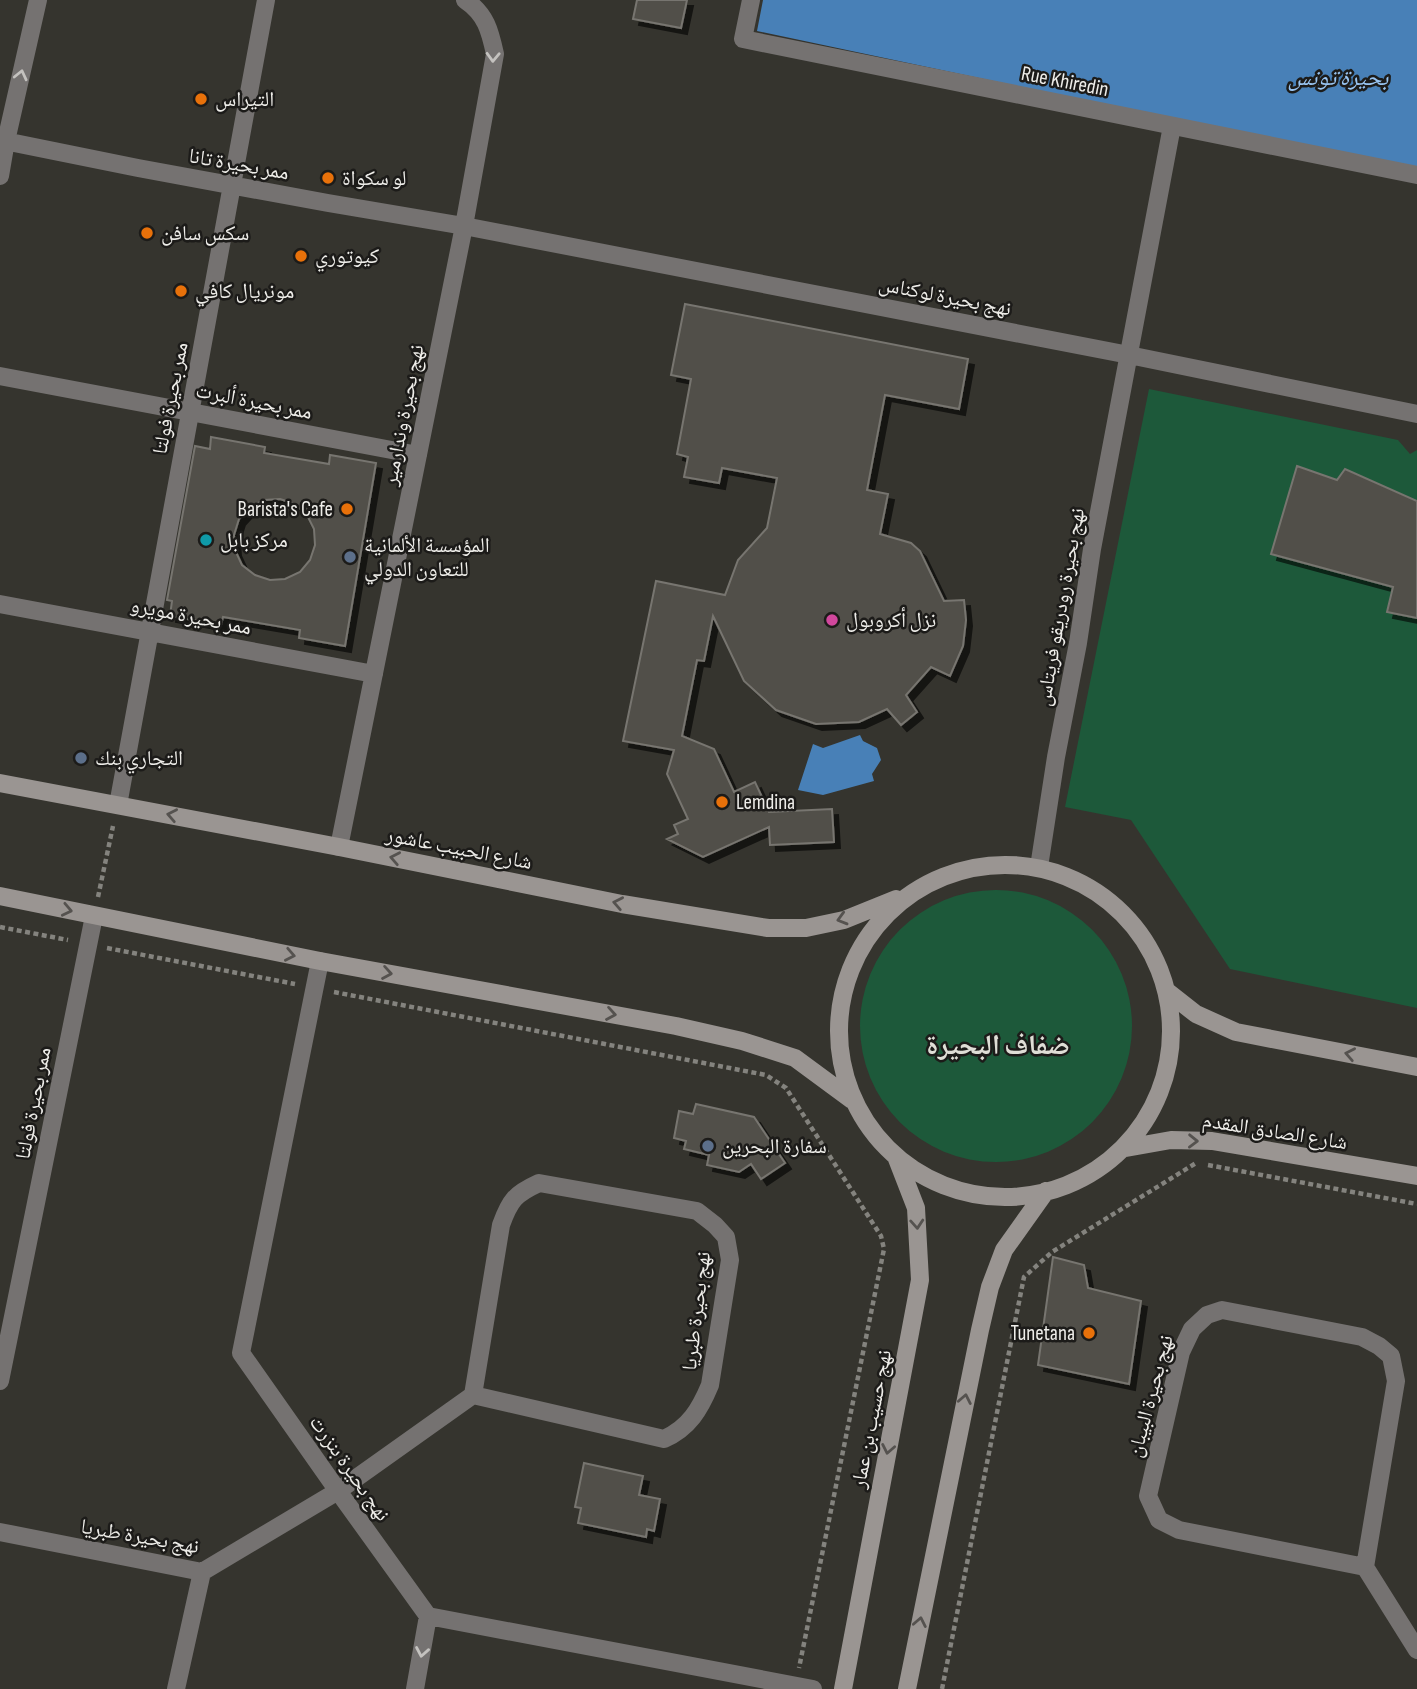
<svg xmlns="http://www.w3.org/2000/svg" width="1417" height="1689" font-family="'Sofia Sans Condensed','Noto Naskh Arabic',sans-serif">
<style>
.green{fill:#1d593a}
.water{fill:#4880b7}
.building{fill:#514f49;stroke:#77756f;stroke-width:2;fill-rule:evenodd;filter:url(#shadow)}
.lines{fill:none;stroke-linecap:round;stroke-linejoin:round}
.path{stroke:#84837e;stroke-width:4.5;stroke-dasharray:5 3.5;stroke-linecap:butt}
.street{stroke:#757271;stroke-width:18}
.secondary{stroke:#9a9592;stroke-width:18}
.oneway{stroke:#c4c2bf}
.oneway2{stroke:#55524f}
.food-dot{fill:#e8710a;stroke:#1c1b19;stroke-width:2.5}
.culture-dot{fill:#0f9aa8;stroke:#1c1b19;stroke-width:2.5}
.service-dot{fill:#5c6f8a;stroke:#1c1b19;stroke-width:2.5}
.hotel-dot{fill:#d1479c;stroke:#1c1b19;stroke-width:2.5}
.labels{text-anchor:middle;stroke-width:5;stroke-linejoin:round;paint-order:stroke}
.street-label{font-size:21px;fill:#eeede9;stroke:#1c1b19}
.poi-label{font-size:21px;fill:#eeede9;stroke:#1c1b19;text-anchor:start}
.water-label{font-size:23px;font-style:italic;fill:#98c4f1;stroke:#1c1b19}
.district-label{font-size:28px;font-weight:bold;fill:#dfded6;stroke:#1c1b19}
</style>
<defs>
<filter id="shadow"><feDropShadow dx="6" dy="6" stdDeviation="0" flood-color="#0009"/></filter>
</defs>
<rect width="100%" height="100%" fill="#35342e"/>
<!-- green -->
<path class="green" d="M1149,389L1398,440L1410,454L1417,450V1008L1230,969L1131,820L1065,807Z
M860 1026a136 136 0 1 1 272 0a136 136 0 1 1-272 0Z"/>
<!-- water -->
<path class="water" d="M763,0H1417V171L757,31Z
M860,735L863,741L877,748L881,760L872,774L874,781L823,795L798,790L813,744L823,748Z"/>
<!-- building -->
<path class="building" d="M637,0H687L681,28L633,19Z
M685,304L968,359L959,409L885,395L867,490L888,494L880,534L911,543L920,551L944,601L964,600L966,620L963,646L950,676L931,667L906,695L917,712L901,725L887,709L859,722L816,724L776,710L744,681L713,616L704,661L697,660L682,736L714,749L734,792L755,782L769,812L832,809L834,842L770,845L769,827L703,857L667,839L678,834L674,825L688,819L667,774L674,750L623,741L656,581L725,595L738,560L767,528L777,478L722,468L719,483L684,477L688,457L677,454L691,379L671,375Z
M211,437L265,447L264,453L329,464L330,455L376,463L345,646L299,638L300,630L223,617L221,625L170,616L172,601L167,600L195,446L210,449ZM280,499L295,504L307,515L314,529L315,545L310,560L300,572L285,579L270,580L255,575L242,565L235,550L234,535L239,519L250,507L264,500Z
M1297,466L1337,480L1345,469L1417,501V618L1387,612L1393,587L1271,554Z
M696,1104L754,1117L785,1163L761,1179L751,1164L739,1172L707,1165L709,1155L684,1149L686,1141L674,1138L679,1111L693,1114Z
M1053,1257L1084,1265L1088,1288L1141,1301L1129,1384L1038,1365Z
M584,1463L643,1476L639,1495L660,1499L654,1531L647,1529L646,1537L578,1523L581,1508L575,1507Z"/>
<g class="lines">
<!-- path -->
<path class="path" d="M98,897L113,826
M0,927L68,940
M107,948L295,984
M334,992L766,1075L786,1088L881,1236L884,1249L799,1668
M1208,1165L1417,1204
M942,1689L1024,1277L1052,1252L1196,1163"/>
<!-- street -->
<path class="street" d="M751,0L743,39L1417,175
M0,140L138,168L328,203L464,226L1129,355L1417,414
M0,176L6,141L38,0
M0,376L418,455
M0,604L374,674
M118,805L266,0
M339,847L464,226L495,54C490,31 486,14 465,0
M1039,867L1056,757L1078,643L1092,549L1172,126
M320,961L241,1353L338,1491L428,1616L813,1689
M0,1381L94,916
M0,1532L202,1572L338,1491L473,1395L501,1225C510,1200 515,1194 539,1183L697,1211L715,1225L726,1237L730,1260L710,1385C700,1409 689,1428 664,1439L473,1395
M1365,1567L1179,1530L1159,1520L1148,1496L1181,1352L1192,1329L1207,1315L1222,1310L1362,1337L1379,1346L1391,1356L1396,1381L1365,1567L1417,1650
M176,1689L202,1572
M415,1689L428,1616"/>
<!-- secondary -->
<path class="secondary" d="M0,783L339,847L622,904L768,928H806L844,920L896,899
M839 1031a166 166 0 1 1 332 0a166 166 0 1 1-332 0Z
M0,896L320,961L676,1026L742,1041L795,1058L852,1100
M1168,992L1196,1014L1236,1032L1417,1067
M1126,1148L1171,1140L1212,1141L1417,1176
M843,1689L920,1280L916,1208L897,1159
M907,1689L980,1330L990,1287L1004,1250L1046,1191"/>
</g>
<!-- one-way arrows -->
<defs><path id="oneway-chevron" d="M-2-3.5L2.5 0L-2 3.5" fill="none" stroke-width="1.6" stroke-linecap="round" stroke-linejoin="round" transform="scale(1.75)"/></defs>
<g class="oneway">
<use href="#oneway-chevron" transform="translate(493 57) rotate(92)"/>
<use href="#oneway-chevron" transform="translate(21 75) rotate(-77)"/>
<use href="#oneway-chevron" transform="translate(422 1652) rotate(100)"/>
</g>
<g class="oneway2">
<use href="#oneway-chevron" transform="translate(172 815) rotate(-169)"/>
<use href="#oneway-chevron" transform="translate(395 858) rotate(-169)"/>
<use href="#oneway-chevron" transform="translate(618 903) rotate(-169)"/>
<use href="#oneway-chevron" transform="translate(67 910) rotate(12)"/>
<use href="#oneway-chevron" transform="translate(842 919) rotate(164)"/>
<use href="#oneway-chevron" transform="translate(290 955) rotate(11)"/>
<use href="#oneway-chevron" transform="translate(387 973) rotate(10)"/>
<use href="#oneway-chevron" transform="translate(611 1014) rotate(10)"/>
<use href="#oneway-chevron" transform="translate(1350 1054) rotate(-169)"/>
<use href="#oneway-chevron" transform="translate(1193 1141) rotate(1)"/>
<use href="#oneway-chevron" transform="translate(917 1224) rotate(86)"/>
<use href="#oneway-chevron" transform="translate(965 1399) rotate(-79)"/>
<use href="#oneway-chevron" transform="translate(888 1449) rotate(101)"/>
<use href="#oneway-chevron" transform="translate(920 1622) rotate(-79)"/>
</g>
<!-- markers -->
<g class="food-dot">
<circle cx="201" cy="99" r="7"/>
<circle cx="328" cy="178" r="7"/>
<circle cx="147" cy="233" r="7"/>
<circle cx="301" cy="256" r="7"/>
<circle cx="181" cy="291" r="7"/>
<circle cx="347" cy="509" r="7"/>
<circle cx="722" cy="802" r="7"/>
<circle cx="1089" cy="1333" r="7"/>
</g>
<circle class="culture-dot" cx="206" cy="540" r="7"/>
<g class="service-dot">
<circle cx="350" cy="557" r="7"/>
<circle cx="81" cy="758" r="7"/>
<circle cx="708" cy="1146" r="7"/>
</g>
<circle class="hotel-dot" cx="832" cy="620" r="7"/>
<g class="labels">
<!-- street labels -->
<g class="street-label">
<text transform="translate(1065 81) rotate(11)" y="7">Rue Khiredin</text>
<text transform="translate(239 164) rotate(10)" y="7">ممر بحيرة تانا</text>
<text transform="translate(945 296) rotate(11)" y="7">نهج بحيرة لوكناس</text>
<text transform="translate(170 398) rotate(-79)" y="7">ممر بحيرة فولتا</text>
<text transform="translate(254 401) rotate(11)" y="7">ممر بحيرة ألبرت</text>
<text transform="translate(403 415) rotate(-79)" y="7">نهج بحيرة وندارمير</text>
<text transform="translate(1060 607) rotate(-80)" y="7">نهج بحيرة رودريقو فريتاس</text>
<text transform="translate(191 616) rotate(11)" y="7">ممر بحيرة مويرو</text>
<text transform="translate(459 848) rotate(11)" y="7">شارع الحبيب عاشور</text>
<text transform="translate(33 1103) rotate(-79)" y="7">ممر بحيرة فولتا</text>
<text transform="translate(1275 1131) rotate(9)" y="7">شارع الصادق المقدم</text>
<text transform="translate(696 1311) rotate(-83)" y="7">نهج بحيرة طبريا</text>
<text transform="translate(1150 1396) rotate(-75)" y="7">نهج بحيرة البيبان</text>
<text transform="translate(871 1419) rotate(-79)" y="7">نهج حسيب بن عمار</text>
<text transform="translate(350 1468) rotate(55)" y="7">نهج بحيرة بنزرت</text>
<text transform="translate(140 1536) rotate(10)" y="7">نهج بحيرة طبريا</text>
</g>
<!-- poi labels -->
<g class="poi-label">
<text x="215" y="106">التيراس</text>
<text x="342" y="185">لو سكواة</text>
<text x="161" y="240">سكس سافن</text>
<text x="315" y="263">كيوتوري</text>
<text x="195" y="298">مونريال كافي</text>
<text x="333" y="516" text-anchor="end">Barista's Cafe</text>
<text x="220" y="547">مركز بابل</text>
<text x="364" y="552">المؤسسة الألمانية<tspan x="364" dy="24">للتعاون الدولي</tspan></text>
<text x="846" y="627">نزل أكروبول</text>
<text x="95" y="765">التجاري بنك</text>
<text x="736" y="809">Lemdina</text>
<text x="722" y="1153">سفارة البحرين</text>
<text x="1075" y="1340" text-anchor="end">Tunetana</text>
</g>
<!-- water labels -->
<g class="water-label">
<text x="1338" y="85">بحيرة تونس</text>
</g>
<!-- district labels -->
<g class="district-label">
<text x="998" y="1054">ضفاف البحيرة</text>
</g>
</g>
</svg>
